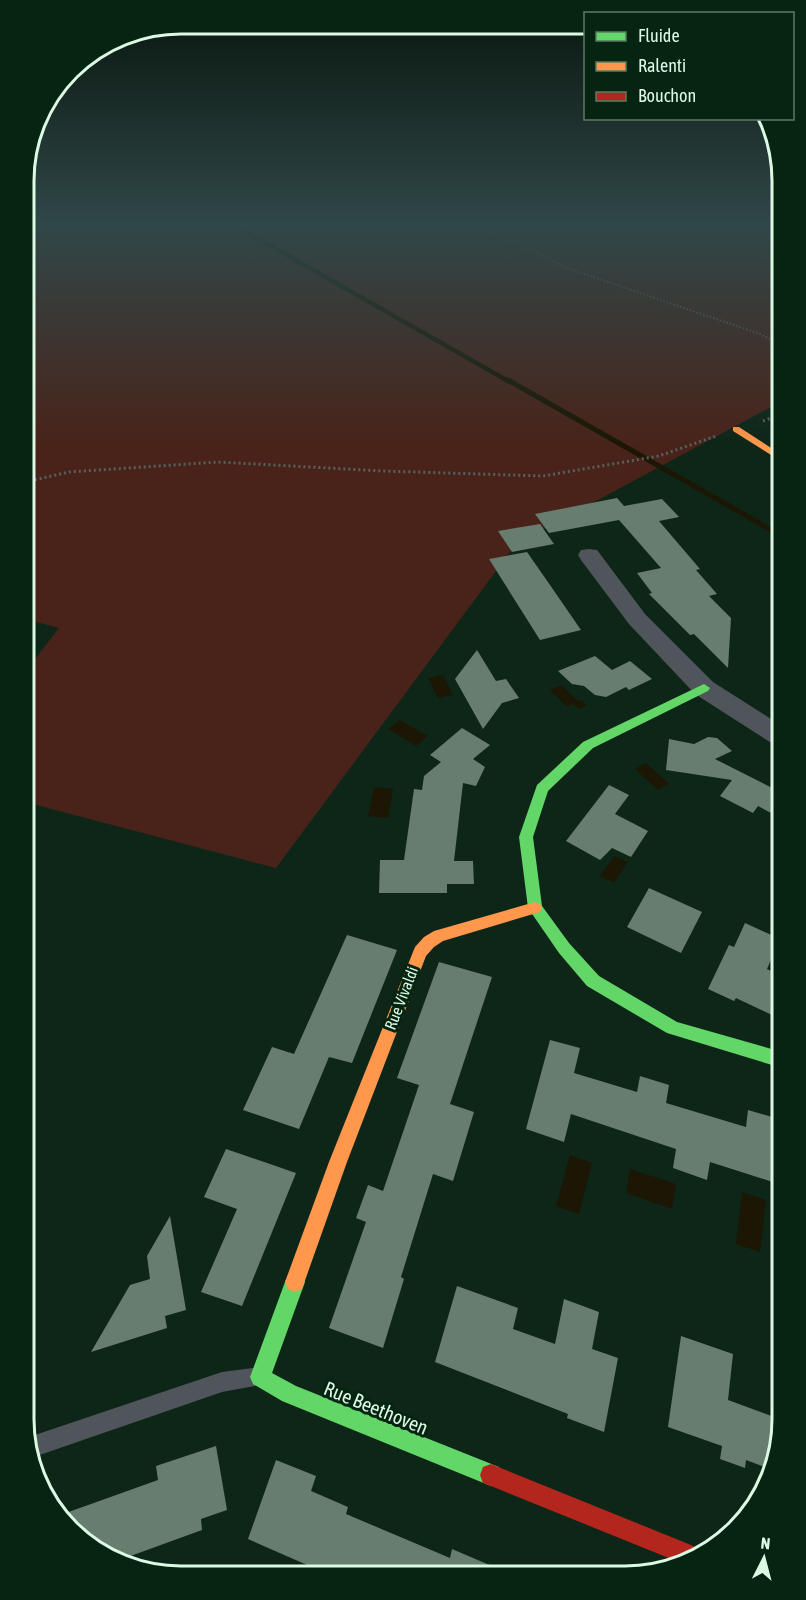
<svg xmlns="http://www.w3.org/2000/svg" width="806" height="1600" font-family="'Asap Condensed',sans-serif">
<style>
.green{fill:#49231a}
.water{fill:#1b1704}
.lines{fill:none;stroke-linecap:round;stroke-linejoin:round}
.stream-far1{stroke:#1b1704;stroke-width:4.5}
.stream{stroke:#1b1704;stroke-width:5}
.building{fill:#677d6f}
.path-far1{stroke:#56605f;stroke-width:2;stroke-dasharray:1.5 2;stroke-linecap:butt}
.path{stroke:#56605f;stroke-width:3;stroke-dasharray:2 3;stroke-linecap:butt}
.lane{fill:#4f555a;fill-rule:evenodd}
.street{fill:#4f555a;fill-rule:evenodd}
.fast{fill:#63d668;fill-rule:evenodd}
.slow{fill:#ff974d;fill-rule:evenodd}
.jam{fill:#b3261e;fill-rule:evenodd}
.labels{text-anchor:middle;stroke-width:6;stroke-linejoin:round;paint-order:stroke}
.street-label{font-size:16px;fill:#dcf9e3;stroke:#062412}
.near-street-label{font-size:20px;fill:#dcf9e3;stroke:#062412}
.rim{fill:none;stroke:#dcf9e3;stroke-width:3}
</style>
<rect width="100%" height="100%" fill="#0e2618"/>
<!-- green -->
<path class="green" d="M25,222H782V401L516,544L276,868L25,802V672L59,628L25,619Z"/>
<!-- water -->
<path class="water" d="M443,675L453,695L438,698L428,678Z
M561,685L578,701L581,700L587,705L579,709L573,704L567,707L550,690Z
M400,720L428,736L416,746L388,729Z
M646,763L669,784L658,790L635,769Z
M374,787L393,789L388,818L368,816Z
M614,856L628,862L614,883L600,876Z
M570,1155L592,1163L579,1214L556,1206Z
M630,1169L676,1184L672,1209L626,1193Z
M742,1192L766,1200L760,1252L736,1244Z"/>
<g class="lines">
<!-- stream-far1 -->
<path class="stream-far1" d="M229,222L510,382"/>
<!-- stream -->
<path class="stream" d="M508,380L782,536"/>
</g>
<!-- building -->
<path class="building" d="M617,498L624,506L662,499L679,517L659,521L700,569L696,570L717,594L709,596L731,618L728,668L694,634L690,635L649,594L652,593L637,573L661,568L619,520L549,533L535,514Z
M540,524L554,544L512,552L498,531Z
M527,552L550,585L581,630L540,640L489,559Z
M477,650L496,681L506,679L519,698L502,703L483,729L455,679Z
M595,656L612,670L630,661L652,679L629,690L626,687L606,697L595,695L584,686L572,684L558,671Z
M462,728L490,745L473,759L485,767L476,786L463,783L454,861H473L474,884H447V893H379L380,860H404L414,789L422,790L424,776L441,762L430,755Z
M708,737L717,738L732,751L715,759L782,793V799L771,813L758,806L753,813L720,796L732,780L666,770L669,739L694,744Z
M609,785L629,795L615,814L648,831L631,857L612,848L600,860L566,841Z
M649,888L702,912L681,953L627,927Z
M745,923L780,939L767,969L782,976V997L774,1016L736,998L734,1001L708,989L729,945L734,947Z
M347,935L397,950L352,1063L329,1057L299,1129L243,1110L272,1047L294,1054Z
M439,962L492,977L450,1104L474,1112L453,1181L433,1174L401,1277L404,1279L383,1348L329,1328L366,1222L356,1218L368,1185L383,1191L419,1085L397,1078Z
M550,1040L580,1048L574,1073L637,1092L640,1076L669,1085L666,1103L746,1127L748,1110L782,1120V1185L710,1162L707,1180L673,1168L676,1149L571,1114L564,1142L526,1129Z
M226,1149L296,1173L242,1306L201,1292L237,1209L204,1197Z
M170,1216L186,1310L165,1316L167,1328L91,1352L130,1285L150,1279L147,1256Z
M457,1286L518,1308L513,1329L555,1344L564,1299L599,1312L592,1349L618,1358L604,1432L567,1418L568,1414L435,1362Z
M681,1336L733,1354L728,1400L782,1420V1429L767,1468L746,1460L745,1468L720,1459L722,1446L668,1427Z
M216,1446L227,1510L201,1519L202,1530L125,1558L78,1537L63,1514L158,1480L156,1466Z
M276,1460L316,1476L311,1491L348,1507L346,1514L450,1558L452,1549L515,1576L330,1575L248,1539Z"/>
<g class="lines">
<!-- path-far1 -->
<path class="path-far1" d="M473,222L567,268L760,334L782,345"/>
<!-- path -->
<path class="path" d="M763,421L782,414
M25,482L69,472L218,462L383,471L543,476L659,456L716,436"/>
<!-- lane -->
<path class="lane" d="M253,1368L260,1371L263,1378L260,1385L222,1392L31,1458L27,1438L29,1437L222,1372Z"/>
<!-- street -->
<path class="street" d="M589,549L597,550L645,614L713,682L782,726V747L773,744L695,694L629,624L581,560L578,555L581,550Z"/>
<!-- fast -->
<path class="fast" d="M704,684L710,688L708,691L593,748L548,791L533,837L542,906L569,943L599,976L677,1022L782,1052V1068L667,1033L587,986L559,953L528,908L519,837L537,785L583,742Z
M295,1272L302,1275L305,1282L272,1373L296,1386L499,1467L502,1475L499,1483L491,1486L282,1401L253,1384L250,1377L285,1282L288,1275Z"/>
<!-- slow -->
<path class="slow" d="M733,427H739L782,455V462L733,431Z
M535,902L540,904L542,908L540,912L443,941L434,947L426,956L347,1162L302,1289L295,1292L288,1289L285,1282L329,1162L415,947L424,937L434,931Z"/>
<!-- jam -->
<path class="jam" d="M491,1464L691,1545L700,1550L681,1563L491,1486L483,1483L480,1475L483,1467Z"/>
</g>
<!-- sky -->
<linearGradient id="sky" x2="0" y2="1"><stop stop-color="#08150d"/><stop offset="0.5" stop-color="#304748"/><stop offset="1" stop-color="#304748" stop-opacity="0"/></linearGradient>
<rect width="806" height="446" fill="url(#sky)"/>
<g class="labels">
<!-- street labels -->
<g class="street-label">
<text transform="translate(401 998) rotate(-69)" y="6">Rue Vivaldi</text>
</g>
<!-- near-street labels -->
<g class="near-street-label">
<text transform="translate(376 1408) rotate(22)" y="7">Rue Beethoven</text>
</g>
</g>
<!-- crop -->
<path d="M0 0H806V1600H0ZM181 34H625A147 147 0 0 1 772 181V1419A147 147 0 0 1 625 1566H181A147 147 0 0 1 34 1419V181A147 147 0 0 1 181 34Z" fill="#062412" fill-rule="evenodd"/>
<path class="rim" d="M181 34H625A147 147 0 0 1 772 181V1419A147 147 0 0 1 625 1566H181A147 147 0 0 1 34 1419V181A147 147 0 0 1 181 34Z"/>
<!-- legend -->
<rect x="584" y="12" width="210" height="108" fill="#062412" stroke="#5c7966" stroke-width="1.5"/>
<rect x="596" y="32" width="30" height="9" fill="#63d668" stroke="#5c7966" stroke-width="1.5"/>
<text x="638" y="42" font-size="18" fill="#dcf9e3">Fluide</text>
<rect x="596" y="62" width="30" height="9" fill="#ff974d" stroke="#5c7966" stroke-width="1.5"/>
<text x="638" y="72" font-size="18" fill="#dcf9e3">Ralenti</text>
<rect x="596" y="92" width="30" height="9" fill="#b3261e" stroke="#5c7966" stroke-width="1.5"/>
<text x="638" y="102" font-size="18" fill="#dcf9e3">Bouchon</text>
<!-- north arrow -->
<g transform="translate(764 1558) rotate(6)" stroke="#062412" stroke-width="4.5" paint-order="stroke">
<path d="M0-4.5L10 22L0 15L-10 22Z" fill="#dcf9e3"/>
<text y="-9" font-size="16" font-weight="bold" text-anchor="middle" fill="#dcf9e3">N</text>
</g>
</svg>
